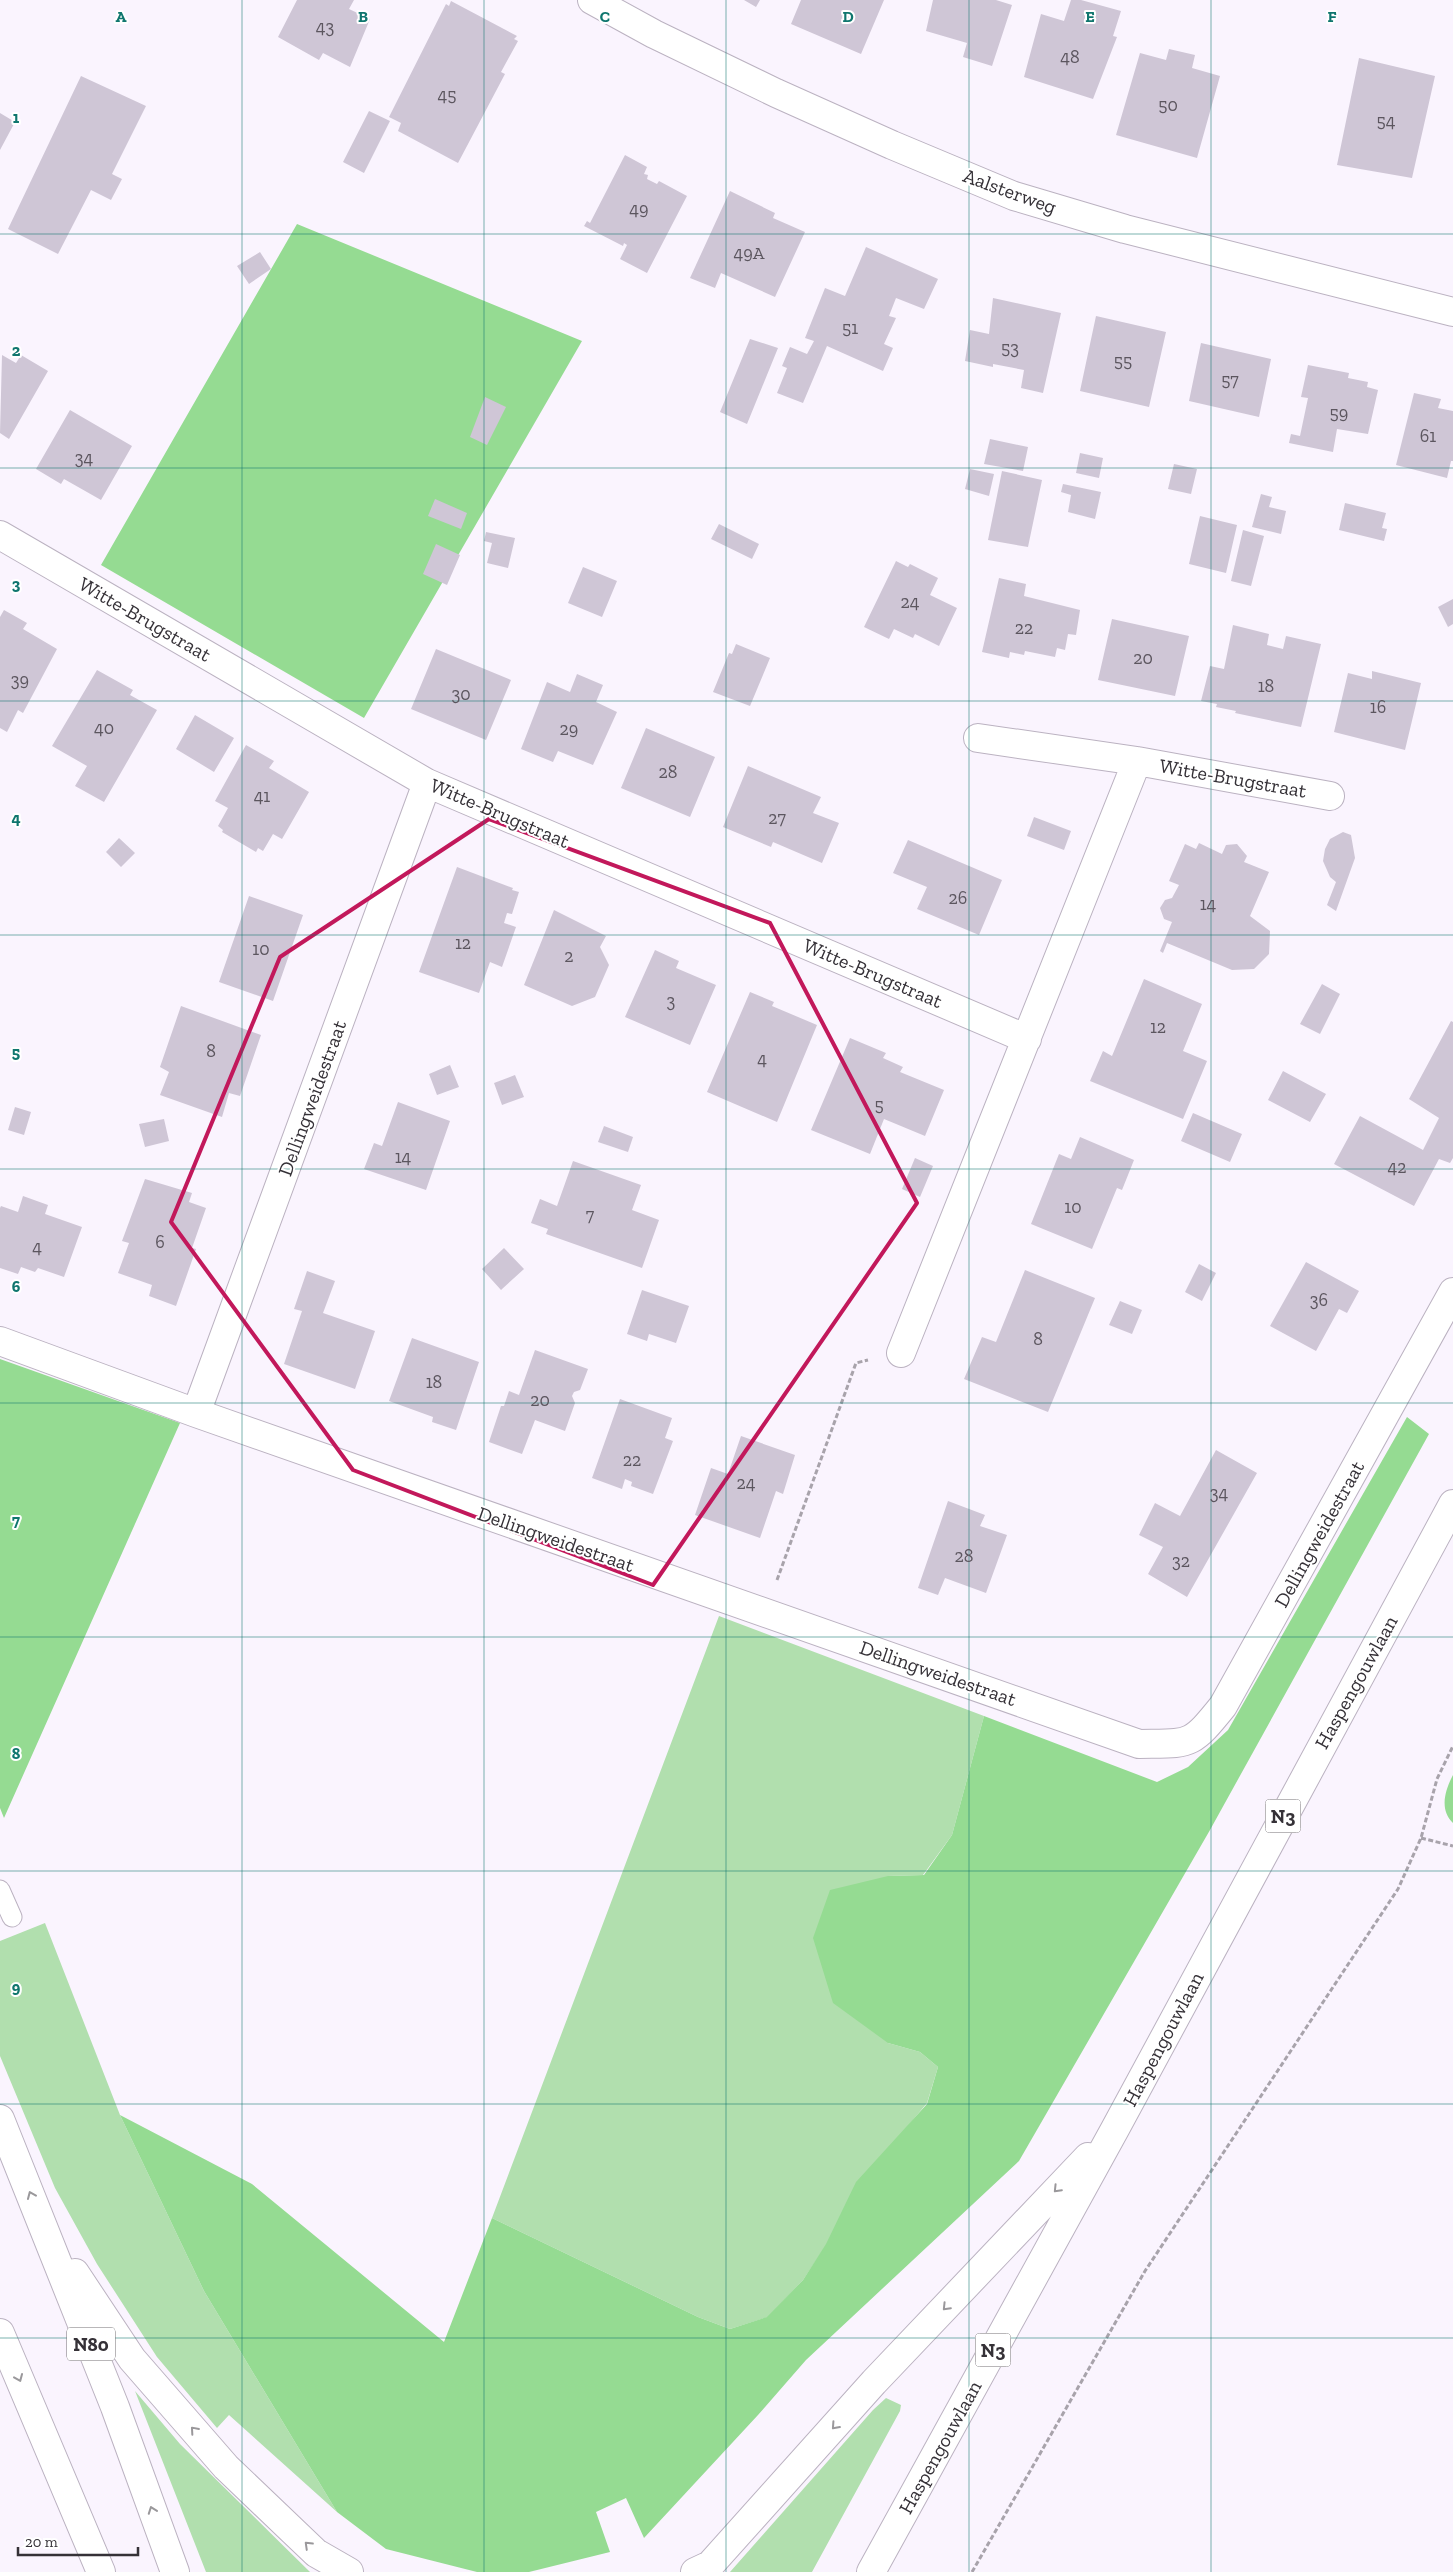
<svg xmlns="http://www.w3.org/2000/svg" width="1453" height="2572" font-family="'Zilla Slab',serif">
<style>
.green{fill:#b1dfae}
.forest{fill:#95db92}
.building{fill:#cfc6d6}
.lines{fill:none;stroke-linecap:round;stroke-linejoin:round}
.lane-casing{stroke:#bbb2c1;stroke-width:21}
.street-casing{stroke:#bbb2c1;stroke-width:30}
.primary-casing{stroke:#bbb2c1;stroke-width:30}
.path{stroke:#a8a3ab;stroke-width:3;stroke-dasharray:5 2.5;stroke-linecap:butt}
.lane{stroke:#fff;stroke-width:19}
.street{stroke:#fff;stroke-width:28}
.primary{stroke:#fff;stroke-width:28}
.oneway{stroke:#9a989b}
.marked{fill:none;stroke:#c2185b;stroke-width:4;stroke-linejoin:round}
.grid{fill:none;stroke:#0f766e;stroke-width:1;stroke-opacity:0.55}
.labels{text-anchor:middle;stroke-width:4;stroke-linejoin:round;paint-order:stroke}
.number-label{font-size:18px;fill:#5c565f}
.shield{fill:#fff;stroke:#726f73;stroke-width:1}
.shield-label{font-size:19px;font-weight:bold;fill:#353137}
.street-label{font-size:20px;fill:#353137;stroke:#fff}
.grid-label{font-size:16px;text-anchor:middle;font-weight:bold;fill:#0f766e;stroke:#fff;stroke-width:4;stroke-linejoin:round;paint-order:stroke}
</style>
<rect width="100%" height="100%" fill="#faf4fe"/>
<!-- green -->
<path class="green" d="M719,1616L984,1716L952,1835L923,1875L888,1876V2043L920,2052L938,2067L927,2103L897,2139L803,2280L768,2317L730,2329L698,2317L492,2218Z
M45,1923L120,2115L204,2291L337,2512L229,2415L217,2428L157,2357L97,2264L55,2188L0,2056V1941Z
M135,2391L180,2444L310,2572H206Z
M886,2398L901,2405L900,2411L812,2572H730L873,2410Z"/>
<!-- forest -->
<path class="forest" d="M297,224L582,341L364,718L101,565Z
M0,1359L180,1423L4,1818L0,1808Z
M1407,1417L1429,1434L1210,1830L1019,2161L806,2360L758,2415L644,2538L626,2498L596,2512L610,2552L529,2572H477L386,2549L337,2512L204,2291L120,2115L252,2184L444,2342L492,2218L698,2317L730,2329L767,2317L803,2280L826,2244L856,2182L927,2104L938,2067L920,2052L888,2043L833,2003L813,1938L830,1890L888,1876L924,1875L952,1835L984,1716L1157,1782L1188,1767L1228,1730Z
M1453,1775V1823C1439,1810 1445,1790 1453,1775Z"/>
<!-- building -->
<path class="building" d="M297,0H354L349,9L370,19L350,67L323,53L319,60L278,37Z
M744,0H760L756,7Z
M801,0H884L861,54L791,24Z
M933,0H996L1012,5L992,66L963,57L967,43L926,31Z
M1071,0H1081L1121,11L1113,36L1117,37L1093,99L1024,77L1041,14L1064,21Z
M451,1L517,36L514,39L518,41L501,72L505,74L458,163L398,131L401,123L389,117L446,4L449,6Z
M1169,49L1195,55L1192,68L1220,76L1197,158L1116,135L1140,53L1166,60Z
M1359,58L1435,76L1412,178L1337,165Z
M81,76L146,106L112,174L122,179L111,200L91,190L58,254L8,229Z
M369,111L390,121L364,173L343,162Z
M0,113L15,122L0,150Z
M625,155L647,167L644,174L648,175L647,179L657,184L659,181L687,196L647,273L620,259L627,245L624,243L623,246L584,226L587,221L590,223Z
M730,191L775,213L773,218L805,232L775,297L721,273L715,288L690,278Z
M866,247L938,279L924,309L896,298L889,316L896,318L884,344L893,348L883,371L827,346L803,403L777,393L787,368L782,366L790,347L807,354L814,341L805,338L825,288L845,296Z
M260,252L271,269L249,284L237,266Z
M993,298L1061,313L1043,393L1021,388L1024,370L993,364V367L965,361L970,330L989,334Z
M1096,316L1166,332L1149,407L1080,391Z
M750,339L778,348L747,424L720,412Z
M1201,343L1271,359L1259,417L1189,401Z
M2,355L16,363L21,355L48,371L9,439L0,433Z
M1308,365L1349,373L1348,378L1368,382L1367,387L1378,390L1368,434L1337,429L1333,452L1289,443L1291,434L1300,436L1308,398L1301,397Z
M1414,393L1441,399L1438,408L1453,411V461H1451L1447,478L1396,465Z
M485,397L506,407L487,445L470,437Z
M70,410L132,446L101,500L64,479L61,484L36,469Z
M990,439L1028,447L1023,471L984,464Z
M1080,453L1103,458L1099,478L1076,473Z
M1174,464L1197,469L1191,494L1168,489Z
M970,469L994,474L989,496L965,489Z
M1002,471L1042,480L1028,547L988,540Z
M1063,484L1101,492L1095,519L1068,512L1071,495L1061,492Z
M1261,494L1272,497L1269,507L1286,511L1281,534L1252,527Z
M435,499L467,513L461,529L428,516Z
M1345,503L1386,513L1382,528L1387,529L1384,541L1339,530Z
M1200,516L1237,525L1226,573L1189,564Z
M719,524L759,544L752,559L711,539Z
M1243,530L1264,536L1251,586L1231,581Z
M486,532L515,538L508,568L487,563L492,543L484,541Z
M436,544L460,555L447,585L423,574Z
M896,561L908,567L910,564L938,578L930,595L957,608L939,646L915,634L913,638L894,629L889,639L864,627Z
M583,567L617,581L602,617L568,603Z
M999,578L1026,584L1024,596L1080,610L1076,635L1068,634L1065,650L1057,648L1055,657L1025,651L1024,655L1010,652L1009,658L982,652Z
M1453,599V624L1448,627L1438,607Z
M4,610L27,623L23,629L57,649L23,713L18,710L7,732L0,728V617Z
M1112,619L1189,636L1175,696L1098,680Z
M1233,625L1269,634L1267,645L1283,649L1286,636L1321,644L1301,727L1235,713L1236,711L1216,707L1217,704L1201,701L1210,666L1224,669Z
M736,644L770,658L750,706L713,692L729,653L732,654Z
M436,649L511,680L486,740L411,709Z
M97,670L133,690L130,695L157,710L104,802L75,786L87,766L52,746Z
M1372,671L1421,683L1405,750L1334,732L1348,673L1372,679Z
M577,674L603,685L596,702L617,712L593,765L558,751L553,762L521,749L547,682L570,692Z
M195,715L234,738L214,772L176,749Z
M646,728L715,757L690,817L621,788Z
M246,745L274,761L269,768L309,792L282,839L273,834L263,851L258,848L256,852L222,832L223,830L218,826L228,808L215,801Z
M748,766L821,797L813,813L839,823L822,863L773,842L771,847L723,827Z
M1034,817L1071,831L1064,850L1027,836Z
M1343,832L1351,835L1355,858L1336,911L1327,905L1336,882L1330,877L1323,861L1325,849L1330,839Z
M119,838L135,853L121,867L106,852Z
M908,840L1002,880L979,935L917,909L927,887L893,873Z
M1199,843L1222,854L1226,845L1237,844L1247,856L1244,862L1269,872L1250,916L1270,931L1269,954L1254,969L1232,970L1167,943L1163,953L1160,951L1172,922L1164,919L1160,908L1165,900L1172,898L1179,885L1169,881L1185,844L1196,849Z
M457,867L513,888L512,890L519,892L512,914L507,913L504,923L516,927L502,967L490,962L479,993L419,972Z
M249,896L303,915L273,1001L219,982Z
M554,910L606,936L600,947L609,965L595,997L572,1006L524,985Z
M655,950L679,961L676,968L716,985L690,1045L625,1017Z
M1144,979L1202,1004L1183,1051L1207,1061L1183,1119L1090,1081L1103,1051L1112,1056Z
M1322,984L1340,994L1320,1034L1300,1024Z
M750,992L774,1002L772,1006L817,1025L777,1122L707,1092Z
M181,1006L261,1035L240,1096L229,1093L222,1117L160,1095L169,1072L160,1067Z
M1451,1021L1453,1022V1158L1450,1163L1439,1159L1414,1206L1334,1164L1360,1116L1423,1150L1439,1118L1409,1099Z
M850,1038L886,1053L883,1058L903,1067L900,1072L944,1090L925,1136L884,1119L870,1154L811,1130Z
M450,1065L459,1087L437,1095L429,1074Z
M1283,1071L1326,1094L1310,1122L1268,1100Z
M515,1075L524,1097L502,1105L494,1083Z
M398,1102L450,1121L426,1190L364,1169L374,1143L382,1146Z
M15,1107L31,1112L24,1135L8,1130Z
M1193,1113L1242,1134L1230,1162L1181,1141Z
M164,1119L169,1141L145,1147L139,1124Z
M604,1126L633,1137L628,1152L598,1142Z
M1080,1137L1134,1160L1122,1190L1117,1188L1092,1249L1031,1224L1059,1154L1071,1159Z
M915,1158L933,1166L920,1197L902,1189Z
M573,1161L641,1185L632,1210L659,1220L642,1268L546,1234L548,1229L531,1223L540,1199L557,1206Z
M145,1179L192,1193L189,1202L206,1208L192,1248L196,1249L176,1306L149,1296L152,1285L118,1273L129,1243L122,1241Z
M23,1196L48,1205L45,1214L82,1227L64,1277L38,1268L35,1272L21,1267L18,1274L0,1268V1208L1,1206L18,1212Z
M504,1248L524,1269L501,1290L482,1269Z
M1306,1262L1359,1291L1347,1313L1339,1309L1316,1351L1270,1326Z
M1199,1264L1216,1273L1202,1301L1185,1292Z
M1025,1270L1095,1298L1048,1412L964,1379L982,1337L996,1342Z
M307,1271L335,1281L323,1313L375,1331L355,1389L284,1364L302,1311L294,1309Z
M642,1290L689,1306L676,1343L649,1334L647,1341L627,1334Z
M1120,1301L1142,1310L1132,1334L1109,1325Z
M412,1338L479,1362L456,1430L432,1422L433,1417L389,1401Z
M535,1350L588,1369L580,1390L574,1392L572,1396L575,1403L565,1431L535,1420L522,1454L489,1442L501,1406H504L509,1391L519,1395Z
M620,1399L672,1418L665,1438L673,1441L653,1494L631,1486L632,1482L625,1479L622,1489L592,1478Z
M741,1436L795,1455L783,1494L776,1491L760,1538L695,1515L711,1468L728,1474Z
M1216,1450L1257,1473L1187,1597L1148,1574L1163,1547L1139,1535L1155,1503L1180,1516Z
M948,1501L985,1515L980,1526L1007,1535L986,1593L945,1578L938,1595L918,1588Z"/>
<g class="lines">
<defs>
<path id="lane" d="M0,1890L12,1917"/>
<path id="street" d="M592,0L654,34L776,93L892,145L1014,196L1125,229L1453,312
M0,535L427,783L1027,1039
M978,738L1137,761L1330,796
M0,1341L196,1413L1139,1744C1191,1743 1190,1747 1223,1706L1453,1292
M901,1353L1137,761
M196,1413L427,783"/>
<path id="primary" d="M0,2119L115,2407L175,2572
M75,2273L132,2359L226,2467L316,2553L349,2572
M0,2333L101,2572
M695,2572L710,2565L874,2382L1088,2157
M871,2572L1115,2129L1453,1504"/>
</defs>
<!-- lane casing -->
<use href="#lane" class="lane-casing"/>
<!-- street casing -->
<use href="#street" class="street-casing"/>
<!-- primary casing -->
<use href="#primary" class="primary-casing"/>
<!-- path -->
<path class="path" d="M777,1580L856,1363L868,1360
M1421,1838L1453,1846
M972,2572L1145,2271L1398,1889L1421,1838L1437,1779L1453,1746"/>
<!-- lane -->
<use href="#lane" class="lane"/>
<!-- street -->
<use href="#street" class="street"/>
<!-- primary -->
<use href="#primary" class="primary"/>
</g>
<!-- one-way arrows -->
<defs><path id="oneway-chevron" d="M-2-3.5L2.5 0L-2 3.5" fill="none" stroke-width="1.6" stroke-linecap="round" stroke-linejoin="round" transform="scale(1.25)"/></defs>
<g class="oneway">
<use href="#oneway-chevron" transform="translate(1057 2189) rotate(134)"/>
<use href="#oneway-chevron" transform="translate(31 2195) rotate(-113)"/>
<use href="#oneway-chevron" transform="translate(946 2307) rotate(134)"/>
<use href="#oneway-chevron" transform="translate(19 2378) rotate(67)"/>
<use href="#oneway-chevron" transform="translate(835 2426) rotate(132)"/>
<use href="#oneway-chevron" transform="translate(194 2430) rotate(-131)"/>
<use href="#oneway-chevron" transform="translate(152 2510) rotate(-110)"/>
<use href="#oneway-chevron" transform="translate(308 2545) rotate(-136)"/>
</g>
<!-- marked area -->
<path class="marked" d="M489,819L770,923L917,1203L653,1585L353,1470L171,1222L280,957Z"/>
<!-- grid -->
<path class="grid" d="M242,0V2572M484,0V2572M726,0V2572M969,0V2572M1211,0V2572M0,234H1453M0,468H1453M0,701H1453M0,935H1453M0,1169H1453M0,1403H1453M0,1637H1453M0,1871H1453M0,2104H1453M0,2338H1453"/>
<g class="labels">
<!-- number labels -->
<g class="number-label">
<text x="325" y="33">43</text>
<text x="1070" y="63">48</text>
<text x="447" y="101">45</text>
<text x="1168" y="111">50</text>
<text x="1386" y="127">54</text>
<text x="639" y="215">49</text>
<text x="749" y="259">49A</text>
<text x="850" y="334">51</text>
<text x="1010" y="354">53</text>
<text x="1123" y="367">55</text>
<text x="1230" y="386">57</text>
<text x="1339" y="419">59</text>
<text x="1428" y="442">61</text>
<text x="84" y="464">34</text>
<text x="910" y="608">24</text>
<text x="1024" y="634">22</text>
<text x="1143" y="664">20</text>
<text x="20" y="686">39</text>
<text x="1266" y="692">18</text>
<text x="461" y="700">30</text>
<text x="1378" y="713">16</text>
<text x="104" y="734">40</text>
<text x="569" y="735">29</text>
<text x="668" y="778">28</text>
<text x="262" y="802">41</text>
<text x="777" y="824">27</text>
<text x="958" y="904">26</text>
<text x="1208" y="910">14</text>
<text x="463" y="949">12</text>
<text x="261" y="955">10</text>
<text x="569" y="962">2</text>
<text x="671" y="1007">3</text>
<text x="1158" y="1033">12</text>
<text x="211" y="1057">8</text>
<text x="762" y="1065">4</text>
<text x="879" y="1111">5</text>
<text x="403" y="1163">14</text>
<text x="1397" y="1173">42</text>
<text x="1073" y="1213">10</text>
<text x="590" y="1221">7</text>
<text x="160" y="1248">6</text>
<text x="37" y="1253">4</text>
<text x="1319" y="1306">36</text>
<text x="1038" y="1345">8</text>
<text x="434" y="1388">18</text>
<text x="540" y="1406">20</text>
<text x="632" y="1466">22</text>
<text x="746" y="1489">24</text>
<text x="1219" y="1499">34</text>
<text x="964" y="1562">28</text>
<text x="1181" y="1567">32</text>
</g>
<!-- shield labels -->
<g class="shield">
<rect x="1265.5" y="1799.5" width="35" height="33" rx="4"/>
<rect x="67" y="2327.5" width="48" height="33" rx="4"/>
<rect x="975.5" y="2333.5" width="35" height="33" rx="4"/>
</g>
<g class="shield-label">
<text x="1283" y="1823">N3</text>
<text x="91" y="2351">N80</text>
<text x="993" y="2357">N3</text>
</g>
<!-- street labels -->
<g class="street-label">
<text transform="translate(1010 191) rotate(20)" y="7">Aalsterweg</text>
<text transform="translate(145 619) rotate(30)" y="7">Witte-Brugstraat</text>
<text transform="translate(1233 778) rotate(10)" y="7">Witte-Brugstraat</text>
<text transform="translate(500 813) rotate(23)" y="7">Witte-Brugstraat</text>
<text transform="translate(873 973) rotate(23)" y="7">Witte-Brugstraat</text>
<text transform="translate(312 1098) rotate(-70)" y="7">Dellingweidestraat</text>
<text transform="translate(1319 1534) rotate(-61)" y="7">Dellingweidestraat</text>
<text transform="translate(556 1539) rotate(19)" y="7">Dellingweidestraat</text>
<text transform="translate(938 1673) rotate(19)" y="7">Dellingweidestraat</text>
<text transform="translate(1356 1682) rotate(-61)" y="7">Haspengouwlaan</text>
<text transform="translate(1163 2039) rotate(-62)" y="7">Haspengouwlaan</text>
<text transform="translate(940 2447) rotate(-61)" y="7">Haspengouwlaan</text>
</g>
</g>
<g class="grid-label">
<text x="121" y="22">A</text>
<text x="363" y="22">B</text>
<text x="605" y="22">C</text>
<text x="848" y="22">D</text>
<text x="1090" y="22">E</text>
<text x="1332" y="22">F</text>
<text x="16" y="123">1</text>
<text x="16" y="356">2</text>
<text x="16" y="590">3</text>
<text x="16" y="824">4</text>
<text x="16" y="1058">5</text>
<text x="16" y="1292">6</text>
<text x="16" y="1526">7</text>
<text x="16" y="1759">8</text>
<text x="16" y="1993">9</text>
</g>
<!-- scale -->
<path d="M18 2547v8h120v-8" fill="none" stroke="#353137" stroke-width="2.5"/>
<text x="25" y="2547" font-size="15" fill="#353137" stroke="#ffffff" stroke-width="4" paint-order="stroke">20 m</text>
</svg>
